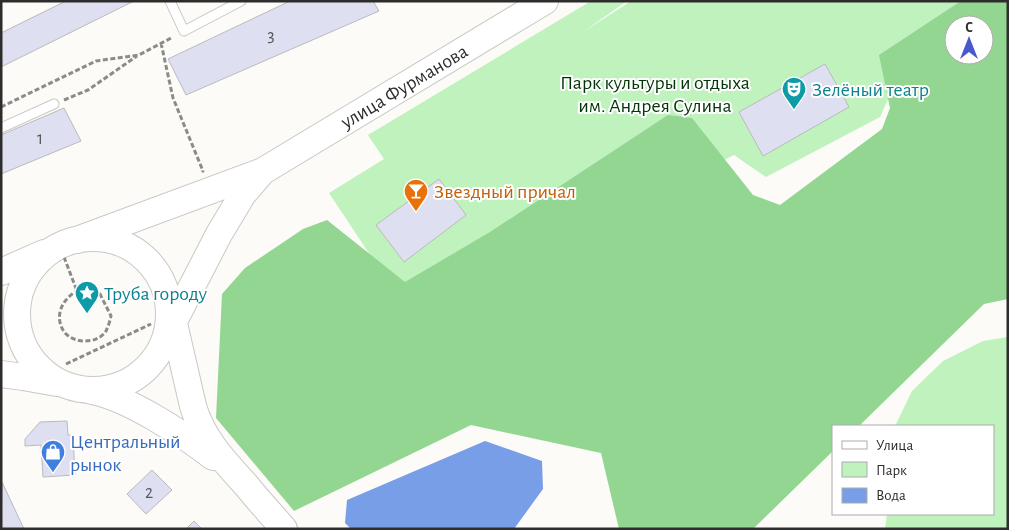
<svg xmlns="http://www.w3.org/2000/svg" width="1009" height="530" font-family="'Alegreya Sans',sans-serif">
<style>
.green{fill:#bff2bd}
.forest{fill:#93d692;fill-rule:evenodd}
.water{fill:#799ee8}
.building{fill:#dee0f1;stroke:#bababd}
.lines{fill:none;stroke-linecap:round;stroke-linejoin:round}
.lane-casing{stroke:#cac8c5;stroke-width:11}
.secondary-casing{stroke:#cac8c5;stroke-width:28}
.path{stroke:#8c8b89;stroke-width:3;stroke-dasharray:5 2.5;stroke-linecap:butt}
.lane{stroke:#fff;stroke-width:9}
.secondary{stroke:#fff;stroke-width:26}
.labels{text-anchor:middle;stroke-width:4;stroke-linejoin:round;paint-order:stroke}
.number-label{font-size:18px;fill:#5a5a5d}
.park-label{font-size:20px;fill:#043508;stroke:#fff}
.street-label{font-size:20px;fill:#2e2d2c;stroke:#fff}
.culture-label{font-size:20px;fill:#0d838f;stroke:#fff;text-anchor:start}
.food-label{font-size:20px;fill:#c56008;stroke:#fff;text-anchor:start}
.shop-label{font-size:20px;fill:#366cbe;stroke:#fff;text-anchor:start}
</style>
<rect width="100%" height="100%" fill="#fcfbf7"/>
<!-- green -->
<path class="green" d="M591,1H627L583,32L631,1H993L954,25L899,75L880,117L766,177L734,155L412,318L329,193L384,159L368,135Z
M1008,337V529H885L887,514H993V426H895L912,391L943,361L983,341Z"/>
<!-- forest -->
<path class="forest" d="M961,1H1008V299L984,304L859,426H833V451L753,529H619L601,453L471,425L294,511L216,418L222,294L245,268L303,229L327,220L405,282L490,232L668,115L692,118L753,195L780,205L882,129L890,108L879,55ZM954,25H984V55H954Z"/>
<!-- water -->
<path class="water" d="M485,441L542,461L543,489L514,529H351L345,523L347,500Z"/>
<!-- building -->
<path class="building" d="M66,1H134L1,67V33Z
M290,1H373L379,11L186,95L168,59Z
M825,64L849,107L763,156L739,112Z
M64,108L81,141L1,174V135Z
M439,179L466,215L404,262L376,225Z
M67,421L68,435H73L75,475L43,477L41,445L25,446V439L40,422Z
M152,470L172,490L146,514L127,494Z
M2,482L24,529H2L1,527Z
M194,521L202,529H186Z"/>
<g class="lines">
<defs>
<path id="lane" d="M170,1L184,31L241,1
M1,128L54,104"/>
<path id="secondary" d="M17 314a76 76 0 1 1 152 0a76 76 0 1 1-152 0Z
M77,240L263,171L545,1
M1,272L44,253
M172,315L193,406C202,438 224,461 246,485C258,500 271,514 284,529
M170,329L219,234L243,194L262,172
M1,374L23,377L57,383
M92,391C129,398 183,434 213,457"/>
</defs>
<!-- lane casing -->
<use href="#lane" class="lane-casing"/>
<!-- secondary casing -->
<use href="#secondary" class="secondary-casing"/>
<!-- path -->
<path class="path" d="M161,43L173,98L203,171L202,172
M64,100L88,90L137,56
M1,107L96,61L139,55L173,37
M64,257L77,291
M77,291L100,294L111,316C110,321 108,327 106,331C98,344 75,344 65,333C53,317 62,299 77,291Z
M66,364L151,324"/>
<!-- lane -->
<use href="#lane" class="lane"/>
<!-- secondary -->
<use href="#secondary" class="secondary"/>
</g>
<!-- icons -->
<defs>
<symbol id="theatre-pin" viewBox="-11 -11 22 30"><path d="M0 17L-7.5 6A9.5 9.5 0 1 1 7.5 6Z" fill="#0f9aa8" stroke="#fff"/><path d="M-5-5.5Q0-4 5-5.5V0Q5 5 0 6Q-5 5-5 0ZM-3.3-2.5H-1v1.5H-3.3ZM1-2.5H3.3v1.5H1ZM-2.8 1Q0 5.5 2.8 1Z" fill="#fff"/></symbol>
<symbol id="bar-pin" viewBox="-11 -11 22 30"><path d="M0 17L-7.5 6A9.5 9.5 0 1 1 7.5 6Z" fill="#e8710a" stroke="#fff"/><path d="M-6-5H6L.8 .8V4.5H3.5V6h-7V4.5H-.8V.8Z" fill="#fff"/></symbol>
<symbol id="sight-pin" viewBox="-11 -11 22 30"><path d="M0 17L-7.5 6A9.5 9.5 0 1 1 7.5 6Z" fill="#0f9aa8" stroke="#fff"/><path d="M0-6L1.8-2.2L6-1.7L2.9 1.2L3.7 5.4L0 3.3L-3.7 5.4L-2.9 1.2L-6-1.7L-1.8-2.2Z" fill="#fff"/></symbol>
<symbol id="shop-pin" viewBox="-11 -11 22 30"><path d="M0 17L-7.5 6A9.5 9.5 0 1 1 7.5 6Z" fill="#3f7fe0" stroke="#fff"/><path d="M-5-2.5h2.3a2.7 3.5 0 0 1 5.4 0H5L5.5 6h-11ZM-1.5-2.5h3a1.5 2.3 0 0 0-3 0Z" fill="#fff"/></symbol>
</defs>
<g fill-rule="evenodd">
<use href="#theatre-pin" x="780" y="75" width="28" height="38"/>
<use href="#bar-pin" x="402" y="177" width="28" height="38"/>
<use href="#sight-pin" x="73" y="279" width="28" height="38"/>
<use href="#shop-pin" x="39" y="438" width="28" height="38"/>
</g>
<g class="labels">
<!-- number labels -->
<g class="number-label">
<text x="271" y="41">3</text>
<text x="40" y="144">1</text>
<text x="149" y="498">2</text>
</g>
<!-- park labels -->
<g class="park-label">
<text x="655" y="89">Парк культуры и отдыха<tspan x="655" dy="23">им. Андрея Сулина</tspan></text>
</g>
<!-- street labels -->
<g class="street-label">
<text transform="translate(404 86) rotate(-31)" y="7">улица Фурманова</text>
</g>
<!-- culture labels -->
<g class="culture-label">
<text x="812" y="96">Зелёный театр</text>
<text x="104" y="300">Труба городу</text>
</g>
<!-- food labels -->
<g class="food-label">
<text x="434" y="198">Звездный причал</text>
</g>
<!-- shop labels -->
<g class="shop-label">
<text x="70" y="448">Центральный<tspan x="70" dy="23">рынок</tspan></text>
</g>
</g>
<!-- border -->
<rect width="1009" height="530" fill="none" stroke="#2e2d2c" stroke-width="5"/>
<!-- legend -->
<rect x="832" y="425" width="162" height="90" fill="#ffffff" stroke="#ababab"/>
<rect x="842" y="441" width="25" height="8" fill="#ffffff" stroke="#ababab"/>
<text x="876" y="450" font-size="15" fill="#2e2d2c">Улица</text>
<rect x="842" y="462" width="25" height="15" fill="#bff2bd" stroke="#ababab"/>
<text x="876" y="475" font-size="15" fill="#2e2d2c">Парк</text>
<rect x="842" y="488" width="25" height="15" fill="#799ee8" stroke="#ababab"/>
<text x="876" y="500" font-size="15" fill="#2e2d2c">Вода</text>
<!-- north arrow -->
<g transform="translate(969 40)"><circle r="24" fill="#ffffff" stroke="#ababab"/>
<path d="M0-4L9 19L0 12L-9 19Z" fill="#4858cd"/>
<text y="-8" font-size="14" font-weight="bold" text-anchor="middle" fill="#2e2d2c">С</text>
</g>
</svg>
